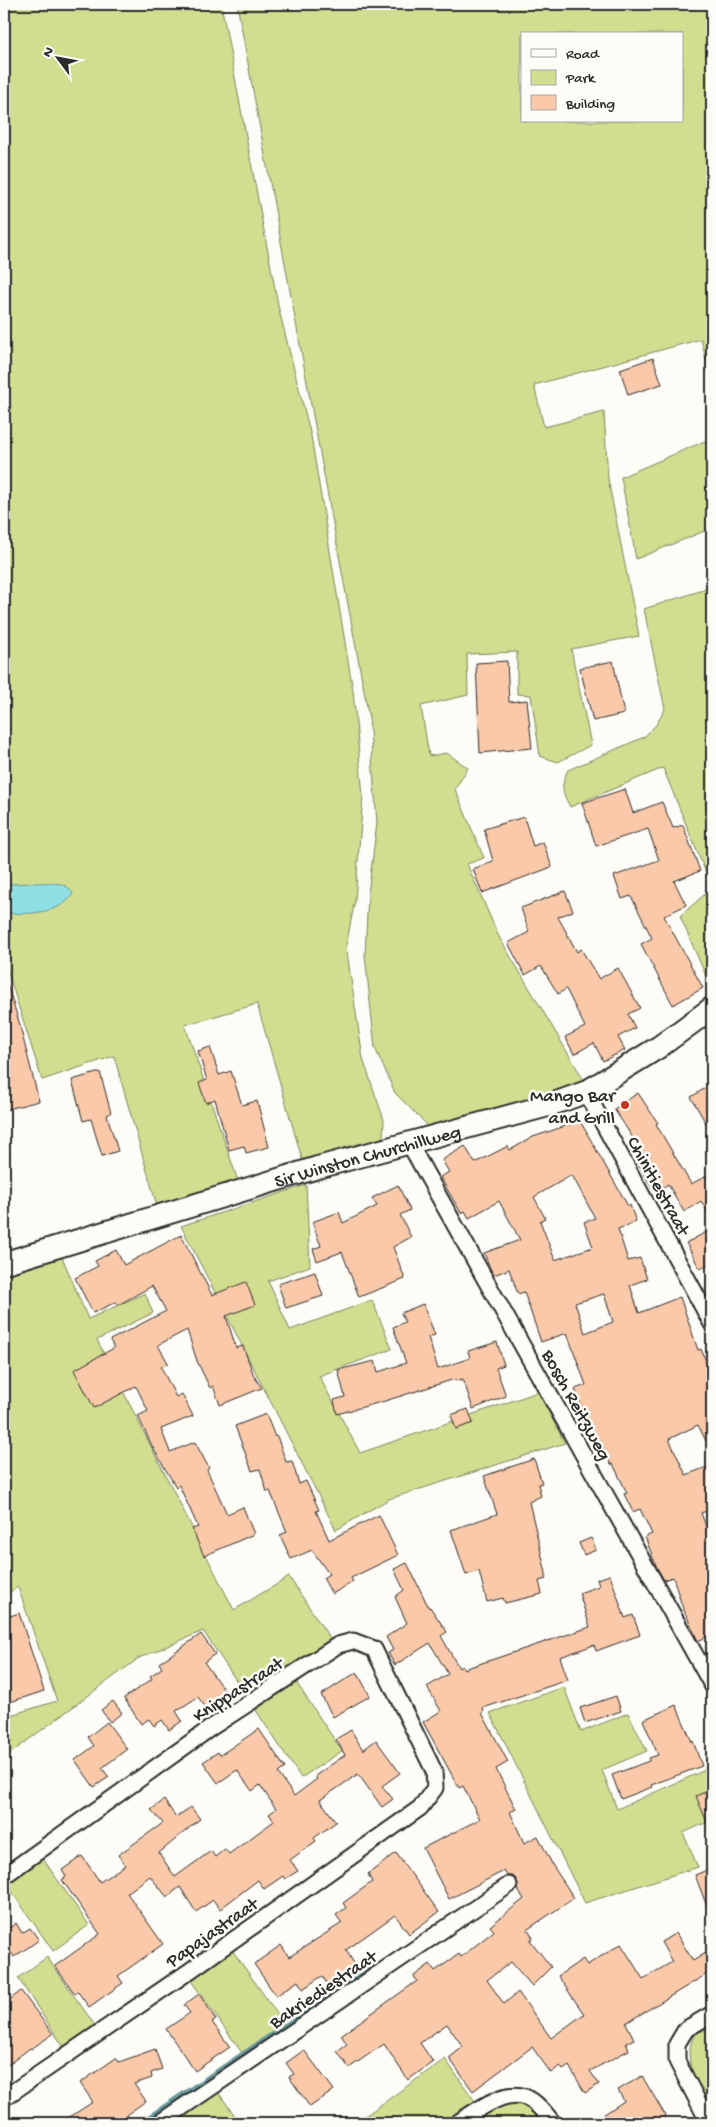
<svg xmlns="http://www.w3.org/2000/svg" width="716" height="2127" font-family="'Gochi Hand',sans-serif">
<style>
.green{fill:#d2dd90;stroke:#7e845e;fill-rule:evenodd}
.water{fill:#8fe0e5;stroke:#67989b}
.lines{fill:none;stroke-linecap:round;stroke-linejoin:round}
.stream{stroke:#67989b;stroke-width:5}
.building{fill:#fac9a9;stroke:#2b2b2b;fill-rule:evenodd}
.street-casing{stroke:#2b2b2b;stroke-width:19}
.secondary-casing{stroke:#2b2b2b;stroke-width:25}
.street{stroke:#fdfcf7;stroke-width:15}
.secondary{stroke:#fdfcf7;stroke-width:21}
.poi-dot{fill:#c8321e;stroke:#fdfcf7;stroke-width:2}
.labels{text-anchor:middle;stroke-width:5;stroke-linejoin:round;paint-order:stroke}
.poi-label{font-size:19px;fill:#2b2b2b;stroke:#fdfcf7;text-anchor:end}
.street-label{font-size:19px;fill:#2b2b2b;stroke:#fdfcf7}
</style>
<rect width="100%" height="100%" fill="#fdfcf7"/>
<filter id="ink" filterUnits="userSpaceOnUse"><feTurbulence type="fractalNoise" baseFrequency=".02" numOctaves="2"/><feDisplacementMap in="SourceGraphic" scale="10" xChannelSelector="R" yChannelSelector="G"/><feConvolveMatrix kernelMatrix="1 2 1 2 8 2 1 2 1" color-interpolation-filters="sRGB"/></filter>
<g filter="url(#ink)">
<!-- green -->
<path class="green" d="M4,4H221L279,310L311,436L353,691L363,796L355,900L346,946L363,1059L384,1120L383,1137L377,1141L303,1162L257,1004L185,1025L238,1181L157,1206L114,1056L42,1080L4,960Z
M237,4H712V386L701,339L534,385L544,427L604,412L608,479L639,636L571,649L591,745L558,762L540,756L531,695L517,694V652L467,654L468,695L421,706L429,756L447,753L468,768L455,789L484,858L467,864L499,937L585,1082L573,1089L430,1128L395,1093L375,1048L365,955L368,894L377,823L369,718ZM522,34H682V121H522Z
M712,438V528L636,559L621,477Z
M712,587V799L705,803L712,820V888L663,768L570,807C562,792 560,785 568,770L644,737L656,725L665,709L644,609Z
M712,888V990L680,916Z
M306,1185L310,1266L268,1281L290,1330L372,1300L392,1349L319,1376L360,1453L538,1392L565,1443L389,1499L336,1530L181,1226Z
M62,1257L88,1319L145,1293L153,1313L97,1340L234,1610L289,1577L333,1643L248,1698L203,1631L139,1658L4,1758V1717L57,1701L18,1587L4,1596V1276Z
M294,1679L342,1751L301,1778L253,1706Z
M564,1687L581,1732L628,1713L647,1751L602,1770L617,1809L712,1767V1820L683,1833L698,1867L585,1903L490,1713Z
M41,1856L89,1925L53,1951L5,1882Z
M230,1947L288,2029L245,2057L189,1978Z
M47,1957L96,2027L65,2049L18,1978Z
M712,2026V2106L710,2107C698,2082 681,2064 694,2035Z
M445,2059L479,2107L449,2123H360L358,2121Z
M216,2089L240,2123H165Z
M504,2102L525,2103L547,2123H463Z"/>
<!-- water -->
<path class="water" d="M35,883C49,883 66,880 73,894C60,915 26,914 4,913V886L7,884Z"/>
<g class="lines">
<!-- stream -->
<path class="stream" d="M140,2123L374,1966"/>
</g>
<!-- building -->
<path class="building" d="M653,358L662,384L628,395L620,369Z
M507,661L509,702L527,700L532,748L480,753L476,663Z
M613,661L624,714L593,721L580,668Z
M625,789L633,813L662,802L673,828L683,825L700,871L674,881L686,905L664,916L703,988L673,1005L641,944L652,938L631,896L622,899L614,876L659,860L648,829L596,846L582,803Z
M524,817L533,846L543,842L552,867L482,893L473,869L493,861L484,829Z
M565,891L573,911L558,917L577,952L581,949L599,979L618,968L640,1008L628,1014L635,1028L618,1037L625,1050L603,1061L594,1043L574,1054L565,1037L585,1027L566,989L558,994L541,966L525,975L508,943L529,932L521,908Z
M7,984L19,1022L39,1101L4,1110V985Z
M210,1047L219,1075L231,1071L242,1105L257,1101L269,1147L246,1153L244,1146L229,1150L215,1099L206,1103L199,1083L207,1080L198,1051Z
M100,1072L111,1113L107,1115L118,1151L102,1156L91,1119L83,1121L72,1080Z
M712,1084V1134L691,1097Z
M638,1093L658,1123L656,1124L691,1184L712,1173V1220L701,1201L684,1212L668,1184L659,1190H653L638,1163L646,1158L614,1109Z
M580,1121L628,1206L630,1205L636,1222L618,1229L628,1261L640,1258L647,1279L630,1285L639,1313L680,1297L698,1350L701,1349L712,1376V1453L698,1425L669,1439L686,1475L712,1465V1509L701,1513L712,1542V1634L698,1641L682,1606L673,1577L664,1580L657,1568L645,1537L652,1534L640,1509L633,1512L624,1494L627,1493L613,1464L611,1465L600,1441L593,1443L583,1420L586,1419L575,1389L586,1385L567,1333L541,1342L524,1292L518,1294L509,1269L494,1275L490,1268L484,1253L520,1240L499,1201L469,1218L465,1211L461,1213L440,1177L449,1172L442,1160L465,1146L475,1163L508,1146L510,1150L533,1137ZM572,1175L595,1218L584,1222L593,1247L555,1260L540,1221L545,1218L534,1197ZM604,1294L613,1322L585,1333L575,1303Z
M398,1185L410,1210L400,1215L411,1237L393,1247L405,1279L359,1297L342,1252L317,1261L313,1249L321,1246L312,1222L339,1212L343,1223L377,1206L372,1198Z
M712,1229V1263L700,1269L686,1243Z
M181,1235L212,1295L246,1282L255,1305L226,1316L236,1348L243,1346L254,1376L262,1388L220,1405L213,1386L210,1388L197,1361L187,1330L158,1345L168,1363L161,1367L176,1397L182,1394L193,1416L161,1429L170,1452L195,1442L209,1468L207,1470L227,1514L243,1507L254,1534L204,1556L192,1529L198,1527L179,1485L176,1487L153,1448L138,1416L148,1411L136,1386L94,1408L74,1370L114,1348L110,1340L166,1311L152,1286L118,1305L116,1302L93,1313L75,1278L98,1266L95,1261L116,1250L124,1265Z
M315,1272L323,1296L286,1308L278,1284Z
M423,1304L435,1335L428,1337L438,1369L470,1358L468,1351L497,1342L504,1365L496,1368L506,1396L473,1409L463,1379L456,1381L455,1379L385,1401L337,1414L334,1400L345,1397L338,1370L375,1361L378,1372L406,1363L393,1327L405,1322L401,1313Z
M468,1409L473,1423L456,1429L451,1415Z
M266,1414L275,1437L277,1436L286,1462L292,1461L299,1484L306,1481L319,1510L316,1511L329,1540L379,1515L398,1555L351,1578L353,1582L332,1594L323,1578L329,1574L312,1550L291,1559L280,1535L287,1532L270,1491L267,1492L260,1469L252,1471L235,1426Z
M534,1459L542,1483L538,1484L541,1496L529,1502L546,1573V1579L539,1581L542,1594L505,1603L503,1598L487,1602L479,1571L466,1575L451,1530L497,1514L484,1476Z
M591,1538L596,1550L584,1555L579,1543Z
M407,1563L429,1608L430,1607L447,1632L441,1636L459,1668L462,1666L464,1669L590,1627L579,1593L599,1586L597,1579L610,1575L625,1618L633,1615L640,1635L596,1651L594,1645L560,1657L568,1680L483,1708L484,1711L482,1713L508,1762L496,1769L516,1809L510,1812L524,1843L538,1836L553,1866L574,1898L528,1929L533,1938L530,1940L551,1967L532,1986L511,1962L487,1980L504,2004L518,1992L551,2038L584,2014L558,1976L583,1959L587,1965L621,1944L643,1979L672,1962L661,1942L676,1933L693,1961L712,1949V1971L626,2023L634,2039L626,2043L629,2050L590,2071L599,2084L585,2093L569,2066L563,2070L560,2066L551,2073L532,2047L473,2091L449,2058L463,2047L447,2024L420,2043L433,2062L408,2080L384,2044L349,2068L337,2051L347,2044L341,2035L417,1981L414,1976L430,1964L435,1971L459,1954L461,1957L494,1931L490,1926L524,1899L517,1889L516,1879L513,1876H507L504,1871L449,1899L423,1848L480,1819L463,1786L459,1788L423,1722L441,1711L427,1687L448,1674L430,1643L395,1665L388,1653L393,1650L386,1637L407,1623L395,1597L404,1590L394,1569Z
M19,1613L44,1691L4,1704V1618Z
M201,1634L215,1654L204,1662L226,1693L206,1708L198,1697L176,1711L182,1721L169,1730L162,1720L154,1726L149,1719L141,1724L124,1698L152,1679L150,1676L162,1668L159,1663Z
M357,1672L370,1696L333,1717L321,1695Z
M616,1696L621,1711L585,1723L580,1708Z
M113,1701L122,1713L110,1722L101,1710Z
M676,1705L692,1742L693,1741L702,1766L651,1785L652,1787L621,1799L612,1775L649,1761V1758L658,1755L643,1720Z
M107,1722L127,1749L102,1768L109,1777L94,1787L75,1760L94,1746L88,1737Z
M259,1729L285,1768L278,1773L294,1796L317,1779L315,1776L345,1755L336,1739L351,1730L363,1750L376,1740L400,1773L382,1786L393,1799L382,1807L358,1774L320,1800L336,1822L314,1838L316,1841L290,1860L298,1871L285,1879L283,1876L264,1889L258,1880L220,1909L213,1900L196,1912L180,1887L167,1897L150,1876L127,1893L163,1944L118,1976L123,1983L89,2007L78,1992L75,1994L55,1966L100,1934L62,1880L66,1877L62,1870L82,1856L100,1882L125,1865L118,1855L163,1823L151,1810L164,1800L176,1817L191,1807L200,1819L159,1853L175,1877L211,1851L215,1857L225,1849L229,1854L274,1821L269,1814L276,1809L260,1785L252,1791L237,1770L218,1783L203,1762L218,1752L220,1755Z
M712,1789V1834L696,1796Z
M396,1853L439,1912L409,1934L395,1915L346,1950L358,1970L330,1988L322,1976L303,1989L298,1981L276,1996L254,1964L281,1945L289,1957L342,1923L336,1915L346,1908L343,1903L372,1882L368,1874Z
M712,1868V1917H711L695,1875Z
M16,1923L22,1933L30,1928L39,1940L14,1957L4,1942V1932Z
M21,1991L53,2034L31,2049L30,2048L4,2068V2004Z
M199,1994L216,2020L212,2022L230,2047L195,2071L166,2029L190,2013L184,2005Z
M155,2049L162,2069L151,2073L152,2078L134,2084L146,2101L126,2115L132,2123H60L93,2102L80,2083L116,2058L119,2062Z
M304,2050L334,2090L310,2107L289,2077L294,2074L286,2063Z
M642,2076L665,2115L664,2116L668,2123H591L624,2101L618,2090Z"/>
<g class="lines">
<defs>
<path id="street" d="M586,1092L712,1324
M409,1143L712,1685
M4,1876L212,1727L338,1645L353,1641L374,1649L434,1771L435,1788L420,1808L188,1972L4,2098
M159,2123L509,1885
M457,2123C475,2112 503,2089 525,2097C536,2101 546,2114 553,2123
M709,2123L677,2061V2044L686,2029L712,2014"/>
<g id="secondary">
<path id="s1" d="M4,1263L316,1168L550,1105L586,1092L659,1047L712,1008"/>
</g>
</defs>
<!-- street casing -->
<use href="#street" class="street-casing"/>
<!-- secondary casing -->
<use href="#secondary" class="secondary-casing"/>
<!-- street -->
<use href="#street" class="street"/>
<!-- secondary -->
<use href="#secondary" class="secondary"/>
</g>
</g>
<!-- markers -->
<circle class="poi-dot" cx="625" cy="1105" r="5"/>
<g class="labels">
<!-- poi labels -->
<g class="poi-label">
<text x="615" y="1101">Mango Bar<tspan x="615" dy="22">and Grill</tspan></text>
</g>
<!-- street labels -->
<g class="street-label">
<text dy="7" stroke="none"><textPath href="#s1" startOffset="379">Sir Winston Churchillweg</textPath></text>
<text transform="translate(660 1185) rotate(61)" y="7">Chinitiestraat</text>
<text transform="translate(578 1404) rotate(61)" y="7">Bosch Reitzweg</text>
<text transform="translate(237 1688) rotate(-33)" y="7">Knippastraat</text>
<text transform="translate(211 1931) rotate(-35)" y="7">Papajastraat</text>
<text transform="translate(322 1988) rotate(-34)" y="7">Bakriediestraat</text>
</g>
</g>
<!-- margin -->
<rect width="716" height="2127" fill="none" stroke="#fdfcf7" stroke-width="20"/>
<rect x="10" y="10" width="696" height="2107" fill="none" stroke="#2b2b2b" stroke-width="2" filter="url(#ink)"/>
<!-- legend -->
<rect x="521" y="32" width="162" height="90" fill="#fdfcf7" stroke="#a9a8a5"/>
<rect x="531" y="49" width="25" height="8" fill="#fdfcf7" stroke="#a9a8a5"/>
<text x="566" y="58" font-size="15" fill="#2b2b2b">Road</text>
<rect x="531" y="70" width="25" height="15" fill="#d2dd90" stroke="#a9a8a5"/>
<text x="566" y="82" font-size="15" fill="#2b2b2b">Park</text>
<rect x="531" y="95" width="25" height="15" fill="#fac9a9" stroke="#a9a8a5"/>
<text x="566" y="108" font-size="15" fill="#2b2b2b">Building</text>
<!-- north arrow -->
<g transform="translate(58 58) rotate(302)" stroke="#fdfcf7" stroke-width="4" paint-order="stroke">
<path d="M0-4L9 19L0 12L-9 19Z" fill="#2b2b2b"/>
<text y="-8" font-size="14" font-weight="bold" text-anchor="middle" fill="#2b2b2b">N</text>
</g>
</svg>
